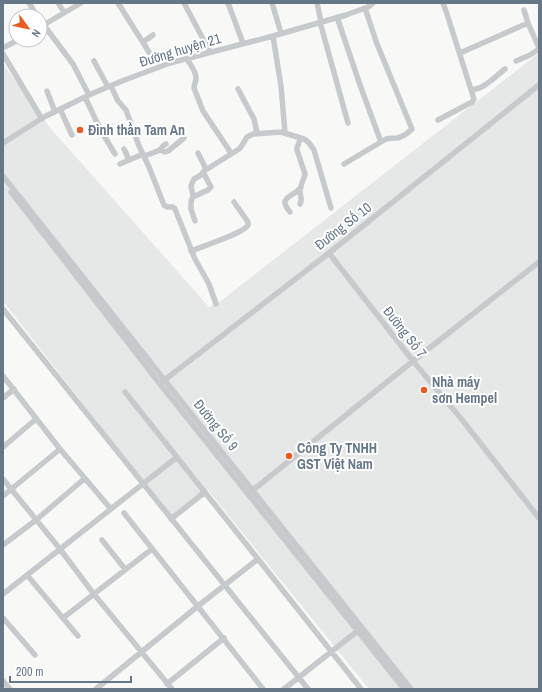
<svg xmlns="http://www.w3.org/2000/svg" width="542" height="692" font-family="'Archivo Narrow',sans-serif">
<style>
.built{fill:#e6e7e7}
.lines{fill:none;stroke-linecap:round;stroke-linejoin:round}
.minor{stroke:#c6cacd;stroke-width:5.5}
.poi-dot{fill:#ea5b24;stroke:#fff;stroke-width:1.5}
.labels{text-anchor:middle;stroke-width:4;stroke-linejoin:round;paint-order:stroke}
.street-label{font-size:14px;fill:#678;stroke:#fff}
.poi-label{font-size:14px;font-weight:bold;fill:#678;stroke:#fff;text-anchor:start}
</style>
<rect width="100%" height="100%" fill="#f8f8f6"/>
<!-- built -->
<path class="built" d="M539,53V689H369L207,489L171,517L3,301V64L51,129L209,307L222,300Z"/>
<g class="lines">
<!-- minor -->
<path class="minor" d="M29,3L37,16
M58,3L64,12
M118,3L154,60
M184,3L210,52
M228,3L243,43
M272,3L281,33
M317,3L321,22
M524,10L528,23L539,48
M337,17L360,85L381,142
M40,20L73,64L89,95
M320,22L348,123
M40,27L81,3
M273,36L281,86L285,133
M143,42L153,35
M3,48L18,40
M460,53L528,23
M3,54L42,119
M187,59C190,64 196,71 196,78C196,82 194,84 194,88L203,111L231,153
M94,61L108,87
M516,61L530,55L539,49
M111,86L118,101L126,110L139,146L149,167L164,205L167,207H173L175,209L195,259L209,284L216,304
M238,89L254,119L257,133
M471,89C481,92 497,75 505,69
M47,91L55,112
M85,97L100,129L115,154
M60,109L72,135
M438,120L472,102L474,99L446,11L443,3
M301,138C308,140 310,144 314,150L331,208
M3,143L44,117L89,95L122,81L170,63L273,36L346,15L368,7L373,3
M124,149L129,160
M160,150L165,152L168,151L184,138
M198,153L206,169
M145,156L160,150L163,146L166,144
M120,164L143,154
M344,164L386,139C390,138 392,138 397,138C402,137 408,133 412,129L377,44L365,8
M3,176L178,397L411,689
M11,192L160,384L404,689
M193,197L208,190L211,187L203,172
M290,212C280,200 286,199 296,192C298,191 299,189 301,187
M195,221L191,209V202L193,196L191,186L194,179L201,175L204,171L239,149L241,147L247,137L253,134L281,132L301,138L297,147V150L305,174C304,180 300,185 300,191C300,197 303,199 300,204
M191,251C201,247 244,233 248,225C248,224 248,223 248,222L234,202
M329,253L413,361L463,421L539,518
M3,309L308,689
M3,376L60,449L111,509
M162,382L329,253L539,85
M125,392L258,559
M3,398L14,389
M3,447L36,419
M3,479L60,549L93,593L172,689
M253,490L413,361L539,262
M3,496L60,449
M124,513L263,689
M171,519L205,492
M102,540L125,569
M3,545L36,520L84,479
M27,575L78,636
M3,594L177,457
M3,618L35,655
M63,618L152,549
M3,681L10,689
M167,684L224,638
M96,689L198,606L258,559L361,689
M284,689L360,629"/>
</g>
<!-- markers -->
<g class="poi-dot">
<circle cx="80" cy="130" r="4"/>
<circle cx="424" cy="390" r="4"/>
<circle cx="289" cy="456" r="4"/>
</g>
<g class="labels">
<!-- street labels -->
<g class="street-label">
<text transform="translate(180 50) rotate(-17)" y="5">Đường huyện 21</text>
<text transform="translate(343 226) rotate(-38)" y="5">Đường Số 10</text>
<text transform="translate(405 332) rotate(52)" y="5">Đường Số 7</text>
<text transform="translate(216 425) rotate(51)" y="5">Đường Số 9</text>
</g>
<!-- poi labels -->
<g class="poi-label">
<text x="88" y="135">Đình thần Tam An</text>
<text x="432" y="387">Nhà máy<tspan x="432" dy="16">sơn Hempel</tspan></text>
<text x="297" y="453">Công Ty TNHH<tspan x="297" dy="16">GST Việt Nam</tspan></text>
</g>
</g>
<!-- border -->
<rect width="542" height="692" fill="none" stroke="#667788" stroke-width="8"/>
<!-- north arrow -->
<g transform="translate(28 28) rotate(123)"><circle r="19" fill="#ffffff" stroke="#c2c9cf"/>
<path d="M0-3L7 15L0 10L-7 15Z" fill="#ea5b24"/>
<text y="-6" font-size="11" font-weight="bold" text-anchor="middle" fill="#667788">N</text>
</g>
<!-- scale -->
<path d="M10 676v6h121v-6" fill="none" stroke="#667788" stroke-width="2"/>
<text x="16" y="676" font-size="12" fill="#667788" stroke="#ffffff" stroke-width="3" paint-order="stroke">200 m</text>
</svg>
